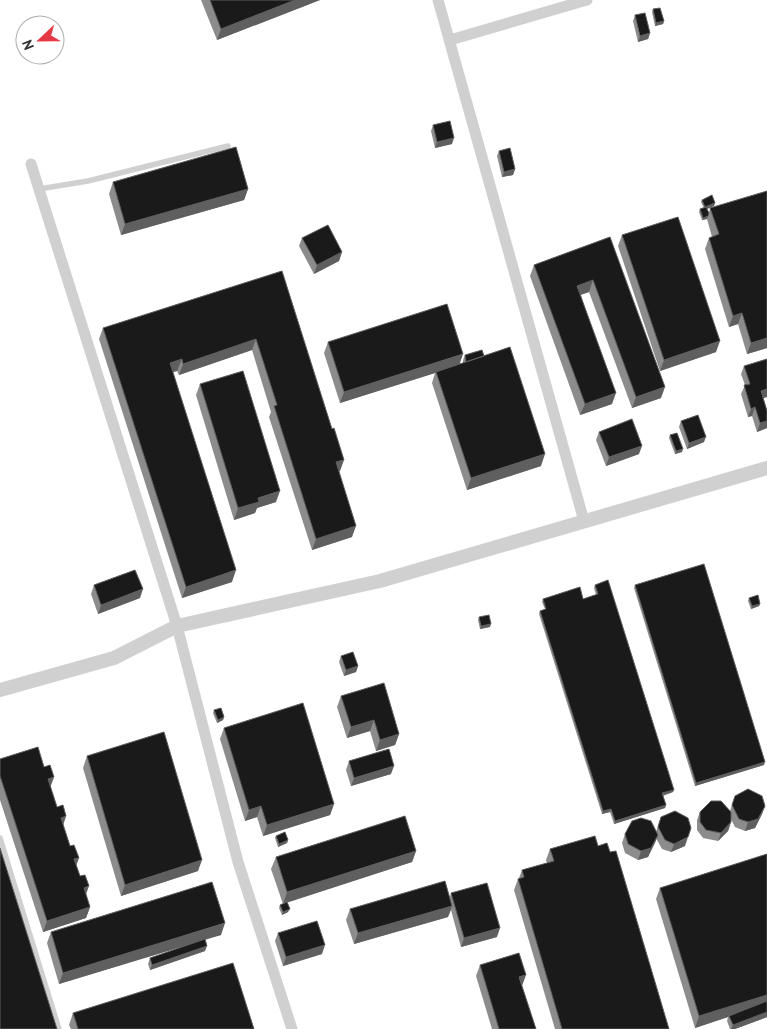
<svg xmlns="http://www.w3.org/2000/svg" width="767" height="1029" font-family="'PT Sans',sans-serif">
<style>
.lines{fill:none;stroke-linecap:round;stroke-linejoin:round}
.service{stroke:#d0d0d0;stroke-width:5.5}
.minor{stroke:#d0d0d0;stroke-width:11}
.tertiary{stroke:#d0d0d0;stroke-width:14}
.wall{fill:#8c8c8c}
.shaded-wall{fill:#5f5f5f}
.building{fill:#1a1a1a;stroke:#5f5f5f}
</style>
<rect width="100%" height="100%" fill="#fff"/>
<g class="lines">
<!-- service -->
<path class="service" d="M39,189L88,181L228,146
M0,838L59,1029"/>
<!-- minor -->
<path class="minor" d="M438,0L584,521
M450,40L587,0
M31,164L177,626L238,862L292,1029"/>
<!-- tertiary -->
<path class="tertiary" d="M0,690L114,658L177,626L380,581L767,468"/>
</g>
<!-- wall -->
<path class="wall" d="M201,0H320L217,40Z
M653,9L664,21L663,24L655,26L652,12Z
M635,15L650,33L648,39L638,42L633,21Z
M433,125L452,144L435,148L431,131Z
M499,151L515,169L513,175L502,177L497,156Z
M113,182L248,189L244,200L121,235L109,194Z
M702,200L714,206L707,209L709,213L710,208L767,348L747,354L738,324L729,327L705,249L709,238L712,237L707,219L702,220L699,212L700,209L704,208L701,202Z
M622,235L716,352L660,371L618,246Z
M610,237L661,398L632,408L589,292L581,295L612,404L580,415L530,276L534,265Z
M302,238L342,252L339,261L314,274L299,246Z
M282,271L340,471H339L352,537L312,550L269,417L271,412L252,350L179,375L177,371L173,372L232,582L182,598L99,339L103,328Z
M328,342L460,364L463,363V360L465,355L484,356L541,466L467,490L432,383L435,373L340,403L324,353Z
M744,366L763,398L767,411V428L757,432L752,416L748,417L741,394L745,385L741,374Z
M200,384L276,502L257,508L255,513L234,520L196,395Z
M681,421L704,442L687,449L679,427Z
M599,432L639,454L606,466L596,440Z
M670,435L682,452L675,454L669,438Z
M94,585L140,598L98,614L91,594Z
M595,585L673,792L663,796L666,805L665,808L614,824L610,812L602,814L539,614L540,611L545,609L542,602L543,599H583L596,595L594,588Z
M635,585L764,765L695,786L634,588Z
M749,598L760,604L759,606L751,609L748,601Z
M479,617L490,627L480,629L478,620Z
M341,656L358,666L356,672L344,676L339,662Z
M341,696L399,734L395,745L376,751L370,731L347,738L337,707Z
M214,710L224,717L223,720L217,723L213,713Z
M224,728L334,804L330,815L263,836L257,817L245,821L220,739Z
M87,756L198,871L121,896L83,768Z
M0,759L44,767L54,777L50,786L57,807L66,816L63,825L90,907L86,918L43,932L0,800Z
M349,761L391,774L351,786L346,770Z
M735,796L765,806L762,814L755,828L745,831L735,827L731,819V822L728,831L718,841L703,838L697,830V820L700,812L730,811Z
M661,817L685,846L671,852L662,849L656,838L648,857L638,860L625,853L622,843L625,834L656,832Z
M276,836L288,840L287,843L278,847L275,838Z
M598,846L669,1029H555L514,890L518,879L519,878L522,870L547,863L546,860L550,849Z
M416,851L412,862L287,902L288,912L282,915L279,908L280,905L283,904L271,869L276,857Z
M767,854V1017L735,1029H730L727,1021L728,1017L695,1028L656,899L660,888Z
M451,893L497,937L461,947L451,910L448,917L354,944L346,920L350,909L450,897Z
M51,932L221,935L205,939V951L150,970L148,964L150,958L202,940L59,984L47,943Z
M278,933L322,954L283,966L275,941Z
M480,965L522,986L536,1029H492L476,976Z
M73,1013L254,1029H71L69,1025Z"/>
<!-- shaded-wall -->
<path class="shaded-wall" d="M295,0H320L217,40L221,29Z
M664,21L663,24L655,26L656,23Z
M650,33L648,39L638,42L640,36Z
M454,138L452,144L435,148L437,142Z
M515,169L513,175L502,177L504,172Z
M248,189L244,200L121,235L125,224Z
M715,203L714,206L704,210L705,207Z
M708,216L707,219L702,220L703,218Z
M342,252L339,261L314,274L317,265Z
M593,280L589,292L573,297L577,286Z
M742,313L738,324L729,327L733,316Z
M767,338V348L747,354L751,343Z
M256,339L252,350L179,375L183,364Z
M720,341L716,352L660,371L664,360Z
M463,354L459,366L436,372L435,373L340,403L344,392Z
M182,359L177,371L166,374L170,363Z
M665,387L661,398L632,408L636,397Z
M767,389V397L758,400L761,391Z
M616,393L612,404L580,415L585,404Z
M755,407L752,416L748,417L751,409Z
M767,421V428L757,432L760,423Z
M706,437L704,442L687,449L689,443Z
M642,446L639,454L606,466L609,457Z
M683,449L682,452L675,454L676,451Z
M545,454L541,466L467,490L471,478Z
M344,460L340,471L332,474L336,462Z
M280,491L276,502L257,508L255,513L234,520L238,508L258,498Z
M356,526L352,537L312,550L316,539Z
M236,570L232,582L182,598L186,587Z
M143,589L140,598L98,614L101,605Z
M760,604L759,606L751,609L752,606Z
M491,624L490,627L480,629L481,626Z
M358,666L356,672L344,676L346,670Z
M224,717L223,720L217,723L218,720Z
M374,720L370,731L347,738L351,727Z
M399,734L395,745L376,751L380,740Z
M765,762L764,765L695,786L696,783Z
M394,766L391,774L351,786L354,778Z
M54,777L50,788L48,779Z
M674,790L673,792L661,796L662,793Z
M334,804L330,815L263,836L267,825Z
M666,805L665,808L614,824L615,821Z
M261,806L257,817L245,821L249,810Z
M765,806L762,814L755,828L745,831L748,822Z
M611,809L610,812L602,814L603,811Z
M66,816L62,828L61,818Z
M731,822L728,831L718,841L721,833Z
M658,835L655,843L648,857L638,860L641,851Z
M688,837L685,846L671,852L674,844Z
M288,840L287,843L278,847L279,844Z
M416,851L412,862L283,904L287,892Z
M79,858L75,869L74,859Z
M202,860L198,871L121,896L125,885Z
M89,886L85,897L84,888Z
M452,906L448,917L354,944L358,933Z
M90,907L86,918L43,932L47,921Z
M290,909L288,912L282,915L283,912Z
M225,923L221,935L59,984L63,973Z
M500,928L497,937L461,947L464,938Z
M325,945L322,954L283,966L286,957Z
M207,946L205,951L150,970L152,965Z
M526,975L522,986L519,977Z
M767,995V1005L729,1016L728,1017L695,1028L699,1016Z
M767,1012V1017L735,1029H731L733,1025Z"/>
<!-- building -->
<path class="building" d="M210,0H295L221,29Z
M660,8L664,21L656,23L653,9Z
M645,13L650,33L640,36L635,15Z
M450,121L454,138L437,142L433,125Z
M236,147L248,189L125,224L113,182Z
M510,148L515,169L504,172L499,151Z
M767,191V338L751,343L742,313L733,316L709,238L719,234L710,208Z
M712,195L715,203L705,207L702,200Z
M706,207L709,213L708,216L703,218L700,209Z
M678,217L720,341L664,360L622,235Z
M328,225L342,252L317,265L302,238Z
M610,237L665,387L636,397L593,280L577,286L616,393L585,404L534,265Z
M282,271L332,429L334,428L344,460L336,462L356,526L316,539L274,406L277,405L256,339L183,364L182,359L170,363L236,570L186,587L103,328Z
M447,304L463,354L344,392L328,342Z
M510,347L545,454L471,478L436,372Z
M482,350L484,356L466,362L465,355Z
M767,359V389L761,391L767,411V421L760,423L755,407L751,409L744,385L750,384L744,366Z
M243,371L280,491L258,498L259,502L238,508L200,384Z
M698,415L706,437L689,443L681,421Z
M632,419L642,446L609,457L599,432Z
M677,433L683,449L676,451L670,435Z
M704,564L765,762L696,783L635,585Z
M135,570L143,589L101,605L94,585Z
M608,580L674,790L662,793L666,805L615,821L611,809L603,811L540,611L546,609L543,599L580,587L583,599L598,594L595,585Z
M758,595L760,604L752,606L749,598Z
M489,615L491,624L481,626L479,617Z
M353,652L358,666L346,670L341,656Z
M384,683L399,734L380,740L374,720L351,727L341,696Z
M303,703L334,804L267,825L261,806L249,810L224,728Z
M221,708L224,717L218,720L214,710Z
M164,732L202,860L125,885L87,756Z
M38,747L44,767L50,765L54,777L48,779L57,807L63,805L66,816L61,818L70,846L74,845L79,858L74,859L80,876L85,875L89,886L84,888L90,907L47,921L0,776V759Z
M389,749L394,766L354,778L349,761Z
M748,789L762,796L765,806L758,819L748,822L739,819L732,805L735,796Z
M711,801H721L731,812V822L721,833L706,830L700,822V812Z
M675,811L688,818L691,828L688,837L674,844L665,840L658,827L661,817Z
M405,816L416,851L287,892L276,857Z
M641,818L651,821L658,835L651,848L641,851L628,844L625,834L632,821Z
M285,832L288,840L279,844L276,836Z
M595,836L598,846L607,843L610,852L616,851L669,1029H562L518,879L524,877L522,870L554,861L550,849Z
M0,848L57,1029H0Z
M767,854V995L699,1016L660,888Z
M445,881L452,906L358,933L350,909Z
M212,882L225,923L63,973L51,932Z
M487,883L500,928L464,938L451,893Z
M287,902L290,909L283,912L280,905Z
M317,921L325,945L286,957L278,933Z
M205,939L207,946L152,965L150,958Z
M519,953L526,975L519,977L536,1029H499L480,965Z
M233,963L254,1029H78L73,1013Z
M767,1001V1012L733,1025L729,1016Z"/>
<!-- north arrow -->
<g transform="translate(40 40) rotate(248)"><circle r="24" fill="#ffffff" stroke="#adadad"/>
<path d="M0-4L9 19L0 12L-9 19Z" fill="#e63946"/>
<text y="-8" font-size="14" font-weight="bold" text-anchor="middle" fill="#333333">N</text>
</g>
</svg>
